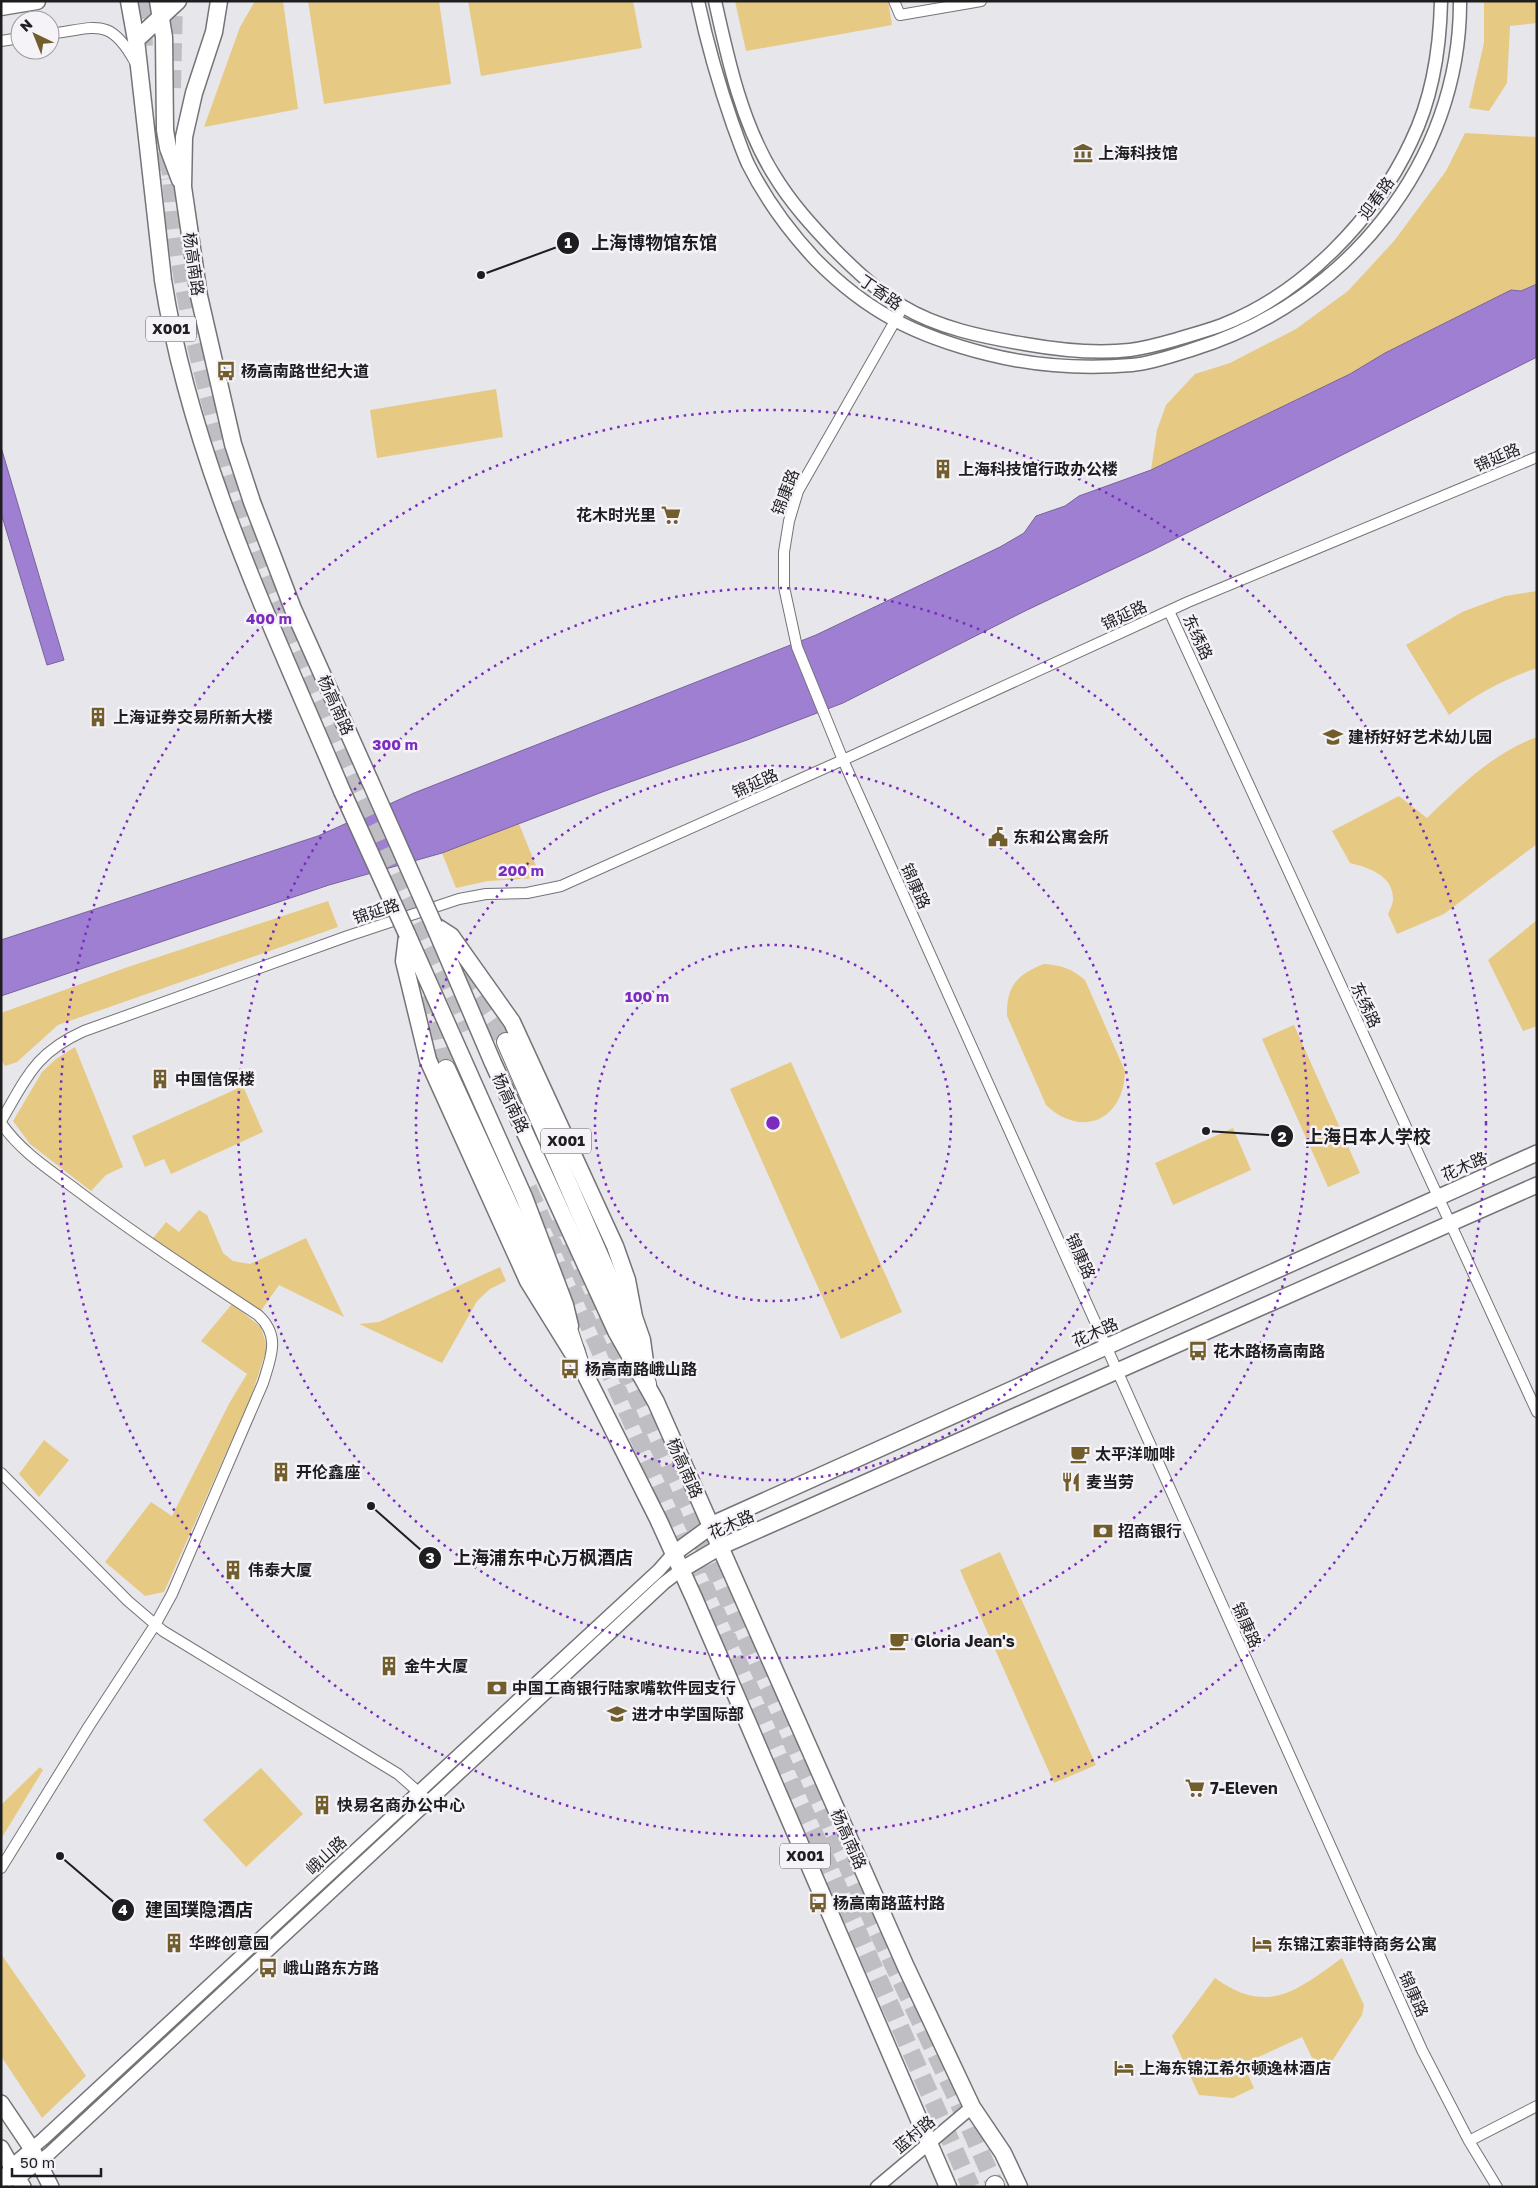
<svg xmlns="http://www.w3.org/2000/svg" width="1538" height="2188" font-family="'Golos Text','Noto Sans SC',sans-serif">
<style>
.green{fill:#e6ca84}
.water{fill:#9f7fd2;stroke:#78629c}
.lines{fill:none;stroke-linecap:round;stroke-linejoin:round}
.trunk-tunnel{stroke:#bfbec2;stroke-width:18;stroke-dasharray:18 9;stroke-linecap:butt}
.minor-casing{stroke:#747377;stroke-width:12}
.tertiary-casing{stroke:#747377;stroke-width:15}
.secondary-casing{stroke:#747377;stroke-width:18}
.primary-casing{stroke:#747377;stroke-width:19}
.trunk-casing{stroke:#747377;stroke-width:20}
.minor{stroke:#fff;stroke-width:10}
.tertiary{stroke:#fff;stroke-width:12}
.secondary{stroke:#fff;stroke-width:15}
.primary{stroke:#fff;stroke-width:16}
.trunk{stroke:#fff;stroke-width:18}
.primary-bridge-casing{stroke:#747377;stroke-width:19;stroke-linecap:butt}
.primary-bridge{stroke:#fff;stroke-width:16}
.ring{fill:none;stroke:#7b2cbf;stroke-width:2.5;stroke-dasharray:2.5 5}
.labels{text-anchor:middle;stroke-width:5;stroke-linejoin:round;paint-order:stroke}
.shield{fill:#f5f3f8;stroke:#5e5d60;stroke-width:1}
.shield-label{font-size:15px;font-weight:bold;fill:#1e1d1f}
.poi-label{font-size:16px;font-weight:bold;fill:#1e1d1f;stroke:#f5f3f8;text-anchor:start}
.street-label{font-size:16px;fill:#1e1d1f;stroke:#f5f3f8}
.centre{fill:#7b2cbf;stroke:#f5f3f8;stroke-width:2.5}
.ring-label{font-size:15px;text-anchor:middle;font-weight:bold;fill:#7b2cbf;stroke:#f5f3f8;stroke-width:5;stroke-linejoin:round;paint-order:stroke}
.leader{fill:none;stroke:#1e1d1f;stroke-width:2}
.callout-dot{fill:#1e1d1f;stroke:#f5f3f8;stroke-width:2}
.mark-label{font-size:15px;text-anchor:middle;font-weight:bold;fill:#fff}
.callout-label{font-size:18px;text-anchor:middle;font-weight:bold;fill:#1e1d1f;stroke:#f5f3f8;stroke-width:5;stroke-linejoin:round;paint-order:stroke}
</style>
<rect width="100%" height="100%" fill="#e7e6eb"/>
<!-- green -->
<path class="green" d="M255,1H283L298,109L204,127L240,27Z
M308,1H439L451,84L324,104Z
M468,1H633L642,48L481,76Z
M735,1H888L892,25L746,51Z
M1484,1H1537V23L1510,26L1507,83L1489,111L1469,108L1484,43Z
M1465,133L1537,137V284L1521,291L1511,290L1385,353L1350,374L1151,470L1157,430L1166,405L1195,374L1230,363L1296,329L1348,291L1394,241L1446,171Z
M496,389L503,437L377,458L370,410Z
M1537,591V668C1505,679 1476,694 1449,715L1406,645L1462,612L1505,596Z
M1537,737V844L1444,914L1397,934L1388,914C1390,910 1393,903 1393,899C1393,875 1369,868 1350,863L1332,831L1399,796L1427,818C1460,786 1493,753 1537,737Z
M519,824L541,878L488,881L456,888L442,853Z
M328,901L338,927L58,1025L17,1062L5,1066L1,1059V1013L125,968Z
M1537,920V1026L1523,1031L1488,960Z
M1044,964C1061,965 1072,969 1085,980L1125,1071C1124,1120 1082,1139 1046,1105L1007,1016C1006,987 1017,974 1044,964Z
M1294,1025L1360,1173L1328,1187L1262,1039Z
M75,1047L123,1167L106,1175L91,1191L30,1144L13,1121L42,1072L56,1059Z
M791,1062L902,1312L841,1339L730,1089Z
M243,1086L263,1132L171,1174L164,1159L145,1167L132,1136Z
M1233,1128L1251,1170L1173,1205L1155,1163Z
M199,1210L207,1215L223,1253L233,1261L250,1264L306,1238L344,1317L279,1285L258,1315L150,1242L166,1222L179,1232Z
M500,1267L506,1281L490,1289L477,1301L442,1363L359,1324L379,1322Z
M232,1304L261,1327L267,1348L251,1397L164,1592L145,1596L105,1562L151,1502L172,1516L230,1402L247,1374L201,1341Z
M44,1440L69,1460L39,1497L19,1474Z
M1000,1552L1096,1765L1054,1783L960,1570Z
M40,1767L43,1770L1,1839V1805Z
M261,1768L303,1814L246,1867L203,1820Z
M1,1954L86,2076L42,2118L1,2056Z
M1342,1958L1364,2005L1362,2015L1332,2061L1317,2068L1302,2037L1243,2064L1254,2088L1233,2098L1199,2095L1172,2036L1215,1978C1268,2016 1296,1991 1342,1958Z"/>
<!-- water -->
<path class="water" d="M1537,284V357L1151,551L1025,611L843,703L747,740L605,791L442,853L329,885L1,996V940L318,836L414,793L816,635L1000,547L1024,533L1036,516L1065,506L1079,496L1151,470L1350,374L1385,353L1511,290L1521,291Z
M1,447L64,660L47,665L1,513Z"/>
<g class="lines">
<!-- trunk-tunnel -->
<path class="trunk-tunnel" d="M142,1L144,46
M172,88L174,1
M153,126L161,180
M170,157C170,172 172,188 173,203C178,262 189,320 204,378C219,438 236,498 258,556C320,718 399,872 470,1029
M460,977L506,1042
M431,995L446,1069
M528,1188L971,2187
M556,1219L867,1909L956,2097L995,2185"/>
<defs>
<path id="minor" d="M894,1L900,15L981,1
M50,34C96,28 110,16 135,62
M1,41L20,38
M903,307L798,491L789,521L784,552V587L797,647L843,760L1422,2050L1469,2141L1537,2106
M1169,611L1537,1412
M1,1121C27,1077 35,1053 84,1031L348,936L459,899L486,894L527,893L561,886L843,760L1188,602L1537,457
M1,1123C21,1152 50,1170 78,1191C136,1235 197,1275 258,1315C281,1336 271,1357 263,1383L172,1594L155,1625L89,1726L1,1868
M1,1473L128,1601L163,1631L398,1774L424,1797
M1469,2141L1497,2187"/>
<path id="tertiary" d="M698,1C707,43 719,85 733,125C738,138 742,151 748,164C765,198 789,231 815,259C867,312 916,336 987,354C1034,366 1083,369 1132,365C1153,363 1175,355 1194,349C1345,303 1461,162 1460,1
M715,1C728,60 742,124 774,175C791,203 812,226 834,249C855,270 877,291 902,306C938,328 983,337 1025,344C1059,350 1095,354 1130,350C1145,348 1160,344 1174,340C1190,335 1206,331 1222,325C1302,294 1375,219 1411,142C1432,99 1440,49 1441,1
M9,2180L19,2178L50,2153L664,1583L681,1570
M1,2182L12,2165L43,2139L659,1570L673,1554
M877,2187L972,2107"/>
<path id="secondary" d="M673,1554L717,1522L1537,1153
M681,1570L720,1547L1537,1185
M1,2103L32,2149L51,2187
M1,2148L23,2187"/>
<path id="primary" d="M129,1L136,40L163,280C191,459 272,625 342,791
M158,1L164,37L165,130L168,148L180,180
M219,1L214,32L194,93L184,137L183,187L199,296L233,444L252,502L293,609L370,781
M1,7L37,1
M136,40L178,1
M434,925L493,1063L616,1331L656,1402L906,1967L972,2107L1003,2153L1019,2187
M434,925L451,936L512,1022L615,1246L627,1280L634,1317L642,1340L645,1362
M407,934L524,1197L565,1305L570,1326
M407,936L404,961L428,1060L528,1281L572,1352
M576,1350L579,1362L658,1519L694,1598L948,2187"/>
<path id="trunk" d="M506,1042L621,1306L647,1384
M446,1069L540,1274L569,1332L579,1362
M995,2185V2187"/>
</defs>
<!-- minor casing -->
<use href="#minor" class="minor-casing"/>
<!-- tertiary casing -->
<use href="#tertiary" class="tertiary-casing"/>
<!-- secondary casing -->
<use href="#secondary" class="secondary-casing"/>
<!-- primary casing -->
<use href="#primary" class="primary-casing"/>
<!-- trunk casing -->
<use href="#trunk" class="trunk-casing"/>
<!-- minor -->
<use href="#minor" class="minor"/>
<!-- tertiary -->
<use href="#tertiary" class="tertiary"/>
<!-- secondary -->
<use href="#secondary" class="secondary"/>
<!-- primary -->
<use href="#primary" class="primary"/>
<!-- trunk -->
<use href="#trunk" class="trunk"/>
<defs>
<path id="primary-bridge" d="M370,781L434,925
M342,791L407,934"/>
</defs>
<!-- primary-bridge casing -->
<use href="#primary-bridge" class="primary-bridge-casing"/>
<!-- primary-bridge -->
<use href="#primary-bridge" class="primary-bridge"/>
</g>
<!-- distance rings -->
<g class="ring">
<circle cx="773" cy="1123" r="178"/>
<circle cx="773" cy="1123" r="357"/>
<circle cx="773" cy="1123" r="535"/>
<circle cx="773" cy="1123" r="713"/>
</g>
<!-- icons -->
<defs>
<symbol id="museum-bare" viewBox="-9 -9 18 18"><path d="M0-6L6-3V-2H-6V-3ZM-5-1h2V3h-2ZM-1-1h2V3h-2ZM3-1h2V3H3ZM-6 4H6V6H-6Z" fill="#715e2c" stroke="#f5f3f8" stroke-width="2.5" paint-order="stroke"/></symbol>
<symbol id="bus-bare" viewBox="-9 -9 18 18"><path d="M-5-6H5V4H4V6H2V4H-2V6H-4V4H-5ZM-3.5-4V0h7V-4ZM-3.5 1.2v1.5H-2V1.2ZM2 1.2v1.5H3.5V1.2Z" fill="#715e2c" stroke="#f5f3f8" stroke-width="2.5" paint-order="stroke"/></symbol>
<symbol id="building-bare" viewBox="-9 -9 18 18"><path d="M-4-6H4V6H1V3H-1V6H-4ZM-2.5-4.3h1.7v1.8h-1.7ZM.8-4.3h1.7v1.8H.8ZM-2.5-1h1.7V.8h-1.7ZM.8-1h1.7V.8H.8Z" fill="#715e2c" stroke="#f5f3f8" stroke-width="2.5" paint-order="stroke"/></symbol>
<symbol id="supermarket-bare" viewBox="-9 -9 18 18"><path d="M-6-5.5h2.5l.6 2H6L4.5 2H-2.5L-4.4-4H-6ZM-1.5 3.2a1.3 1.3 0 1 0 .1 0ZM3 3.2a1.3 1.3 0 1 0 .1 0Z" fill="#715e2c" stroke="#f5f3f8" stroke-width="2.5" paint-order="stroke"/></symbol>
<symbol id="school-bare" viewBox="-9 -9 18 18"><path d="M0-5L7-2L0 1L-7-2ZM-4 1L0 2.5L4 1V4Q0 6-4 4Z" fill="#715e2c" stroke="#f5f3f8" stroke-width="2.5" paint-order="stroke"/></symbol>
<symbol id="civic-bare" viewBox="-9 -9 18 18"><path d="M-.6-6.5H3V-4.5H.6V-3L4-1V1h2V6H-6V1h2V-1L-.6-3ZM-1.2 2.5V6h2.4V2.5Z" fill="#715e2c" stroke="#f5f3f8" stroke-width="2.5" paint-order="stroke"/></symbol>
<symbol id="cafe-bare" viewBox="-9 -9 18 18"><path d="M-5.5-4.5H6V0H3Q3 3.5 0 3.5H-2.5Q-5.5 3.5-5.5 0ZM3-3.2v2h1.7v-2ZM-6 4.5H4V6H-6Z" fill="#715e2c" stroke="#f5f3f8" stroke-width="2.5" paint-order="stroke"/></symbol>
<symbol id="restaurant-bare" viewBox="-9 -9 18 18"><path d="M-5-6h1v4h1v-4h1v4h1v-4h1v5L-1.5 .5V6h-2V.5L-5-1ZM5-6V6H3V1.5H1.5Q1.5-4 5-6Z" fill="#715e2c" stroke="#f5f3f8" stroke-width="2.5" paint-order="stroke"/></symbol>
<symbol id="bank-bare" viewBox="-9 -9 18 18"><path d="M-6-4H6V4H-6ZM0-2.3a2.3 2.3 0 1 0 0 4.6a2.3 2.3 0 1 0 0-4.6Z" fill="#715e2c" stroke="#f5f3f8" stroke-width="2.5" paint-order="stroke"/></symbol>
<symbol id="hotel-bare" viewBox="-9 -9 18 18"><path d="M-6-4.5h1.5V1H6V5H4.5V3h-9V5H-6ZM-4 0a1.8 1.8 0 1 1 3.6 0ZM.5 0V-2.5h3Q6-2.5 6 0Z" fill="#715e2c" stroke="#f5f3f8" stroke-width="2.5" paint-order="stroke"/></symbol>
</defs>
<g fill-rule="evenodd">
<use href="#museum-bare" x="1069" y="139" width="28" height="28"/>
<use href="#bus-bare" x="212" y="357" width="28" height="28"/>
<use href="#building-bare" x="929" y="455" width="28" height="28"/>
<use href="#supermarket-bare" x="657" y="501" width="28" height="28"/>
<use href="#building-bare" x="84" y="703" width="28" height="28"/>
<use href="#school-bare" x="1319" y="723" width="28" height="28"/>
<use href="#civic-bare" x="984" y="823" width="28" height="28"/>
<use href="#building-bare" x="146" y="1065" width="28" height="28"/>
<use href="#bus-bare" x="1184" y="1337" width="28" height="28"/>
<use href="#bus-bare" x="556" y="1355" width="28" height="28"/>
<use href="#cafe-bare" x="1066" y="1440" width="28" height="28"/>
<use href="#building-bare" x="267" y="1458" width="28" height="28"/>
<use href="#restaurant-bare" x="1057" y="1468" width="28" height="28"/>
<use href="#bank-bare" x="1089" y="1517" width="28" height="28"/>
<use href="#building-bare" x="219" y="1556" width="28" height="28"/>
<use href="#cafe-bare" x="885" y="1627" width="28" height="28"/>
<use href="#building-bare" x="375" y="1652" width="28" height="28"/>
<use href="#bank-bare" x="483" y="1674" width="28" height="28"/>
<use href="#school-bare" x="603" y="1700" width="28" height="28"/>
<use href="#supermarket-bare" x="1181" y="1774" width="28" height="28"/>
<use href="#building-bare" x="308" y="1791" width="28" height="28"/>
<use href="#bus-bare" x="804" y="1889" width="28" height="28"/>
<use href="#building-bare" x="160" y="1929" width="28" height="28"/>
<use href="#hotel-bare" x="1248" y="1930" width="28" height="28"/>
<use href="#bus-bare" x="254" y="1954" width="28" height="28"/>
<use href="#hotel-bare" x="1110" y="2054" width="28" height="28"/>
</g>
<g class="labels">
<!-- shield labels -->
<g class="shield">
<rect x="146" y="316.5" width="50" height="25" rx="4"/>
<rect x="541" y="1128.5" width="50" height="25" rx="4"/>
<rect x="780" y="1843.5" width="50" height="25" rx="4"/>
</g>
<g class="shield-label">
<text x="171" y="334">X001</text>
<text x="566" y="1146">X001</text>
<text x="805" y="1861">X001</text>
</g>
<!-- poi labels -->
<g class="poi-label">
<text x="1098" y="159">上海科技馆</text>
<text x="241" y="377">杨高南路世纪大道</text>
<text x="958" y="475">上海科技馆行政办公楼</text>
<text x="656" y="521" text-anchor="end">花木时光里</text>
<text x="113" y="723">上海证券交易所新大楼</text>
<text x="1348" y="743">建桥好好艺术幼儿园</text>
<text x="1013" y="843">东和公寓会所</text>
<text x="175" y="1085">中国信保楼</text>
<text x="1213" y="1357">花木路杨高南路</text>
<text x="585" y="1375">杨高南路峨山路</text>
<text x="1095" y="1460">太平洋咖啡</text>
<text x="296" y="1478">开伦鑫座</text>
<text x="1086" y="1488">麦当劳</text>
<text x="1118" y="1537">招商银行</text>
<text x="248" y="1576">伟泰大厦</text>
<text x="914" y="1647">Gloria Jean's</text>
<text x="404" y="1672">金牛大厦</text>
<text x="512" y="1694">中国工商银行陆家嘴软件园支行</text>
<text x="632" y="1720">进才中学国际部</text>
<text x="1210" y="1794">7-Eleven</text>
<text x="337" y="1811">快易名商办公中心</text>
<text x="833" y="1909">杨高南路蓝村路</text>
<text x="189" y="1949">华晔创意园</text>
<text x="1277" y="1950">东锦江索菲特商务公寓</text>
<text x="283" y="1974">峨山路东方路</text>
<text x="1139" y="2074">上海东锦江希尔顿逸林酒店</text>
</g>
<!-- street labels -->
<g class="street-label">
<text transform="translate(1376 198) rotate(-54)" y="6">迎春路</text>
<text transform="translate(194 264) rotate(82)" y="6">杨高南路</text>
<text transform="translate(881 292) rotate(35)" y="6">丁香路</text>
<text transform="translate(1497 457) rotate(-23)" y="6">锦延路</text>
<text transform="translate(785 492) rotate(-69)" y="6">锦康路</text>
<text transform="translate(1124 615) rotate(-25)" y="6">锦延路</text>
<text transform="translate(1198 637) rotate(65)" y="6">东绣路</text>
<text transform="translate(336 705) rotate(66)" y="6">杨高南路</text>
<text transform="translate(755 783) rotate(-24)" y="6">锦延路</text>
<text transform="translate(916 886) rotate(66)" y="6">锦康路</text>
<text transform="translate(376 911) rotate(-18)" y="6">锦延路</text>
<text transform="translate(1366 1005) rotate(65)" y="6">东绣路</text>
<text transform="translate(511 1103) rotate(65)" y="6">杨高南路</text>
<text transform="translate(1464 1166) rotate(-24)" y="6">花木路</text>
<text transform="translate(1081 1256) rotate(66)" y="6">锦康路</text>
<text transform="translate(1095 1332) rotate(-24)" y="6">花木路</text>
<text transform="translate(685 1468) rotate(66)" y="6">杨高南路</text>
<text transform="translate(731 1524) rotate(-24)" y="6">花木路</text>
<text transform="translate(1247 1625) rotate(66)" y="6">锦康路</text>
<text transform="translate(849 1839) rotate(66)" y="6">杨高南路</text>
<text transform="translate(326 1855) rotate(-43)" y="6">峨山路</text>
<text transform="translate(1414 1994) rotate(66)" y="6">锦康路</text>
<text transform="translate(914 2134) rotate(-40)" y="6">蓝村路</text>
</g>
</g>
<circle cx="773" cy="1123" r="8" class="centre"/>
<g class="ring-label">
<text x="269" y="624">400 m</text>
<text x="395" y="750">300 m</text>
<text x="521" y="876">200 m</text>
<text x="647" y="1002">100 m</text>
</g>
<!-- callouts -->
<path class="leader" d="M481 275L568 243M1206 1131L1282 1136M371 1506L430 1558M60 1856L123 1910"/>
<g class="callout-dot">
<circle cx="481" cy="275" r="5"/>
<circle cx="1206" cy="1131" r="5"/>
<circle cx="371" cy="1506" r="5"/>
<circle cx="60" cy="1856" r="5"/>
<circle cx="568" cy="243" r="12"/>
<circle cx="1282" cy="1136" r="12"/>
<circle cx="430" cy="1558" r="12"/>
<circle cx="123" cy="1910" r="12"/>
</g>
<g class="mark-label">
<text x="568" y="248">1</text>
<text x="1282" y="1142">2</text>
<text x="430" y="1563">3</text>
<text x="123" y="1915">4</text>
</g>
<g class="callout-label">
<text x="654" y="249">上海博物馆东馆</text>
<text x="1368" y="1143">上海日本人学校</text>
<text x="543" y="1564">上海浦东中心万枫酒店</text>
<text x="199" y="1916">建国璞隐酒店</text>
</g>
<!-- border -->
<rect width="1538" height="2188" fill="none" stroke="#1e1d1f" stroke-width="5"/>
<!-- north arrow -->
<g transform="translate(35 35) rotate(317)"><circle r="24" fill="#f5f3f8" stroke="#9f9da1"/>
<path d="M0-4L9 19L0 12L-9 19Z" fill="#715e2c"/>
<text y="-8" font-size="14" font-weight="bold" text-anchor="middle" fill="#1e1d1f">N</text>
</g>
<!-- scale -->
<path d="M12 2168v8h89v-8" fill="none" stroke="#1e1d1f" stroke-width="2.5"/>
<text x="20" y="2168" font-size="15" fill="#1e1d1f" stroke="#f5f3f8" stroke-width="4" paint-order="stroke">50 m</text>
</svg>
